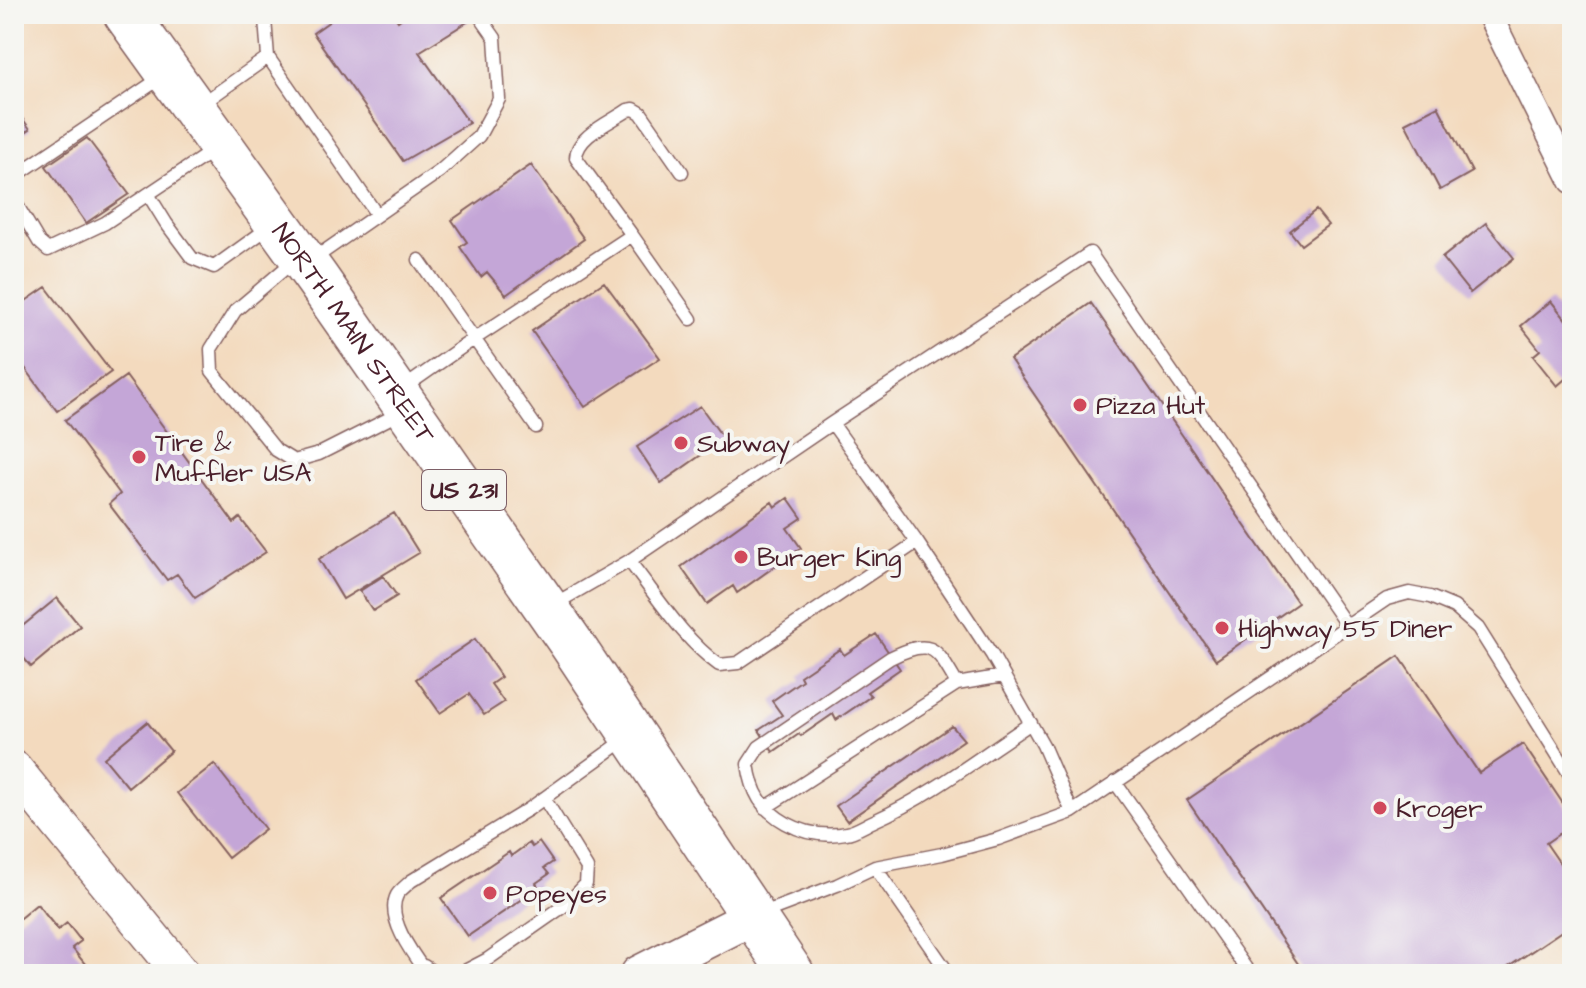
<svg xmlns="http://www.w3.org/2000/svg" width="1586" height="988" font-family="'Architects Daughter',sans-serif">
<style>
.building{fill:#c4a6d7}
.lines{fill:none;stroke-linecap:round;stroke-linejoin:round}
.lane-casing{stroke:#85605e;stroke-width:15}
.street-casing{stroke:#85605e;stroke-width:27}
.secondary-casing{stroke:#85605e;stroke-width:39}
.highway-casing{stroke:#85605e;stroke-width:47}
.lane{stroke:#fff;stroke-width:12}
.street{stroke:#fff;stroke-width:24}
.secondary{stroke:#fff;stroke-width:36}
.highway{stroke:#fff;stroke-width:44}
.poi-dot{fill:#d1495b;stroke:#f6f6f2;stroke-width:3}
.labels{text-anchor:middle;stroke-width:8;stroke-linejoin:round;paint-order:stroke}
.shield{fill:#f6f6f2;stroke:#7e6067;stroke-width:2}
.shield-label{font-size:24px;font-weight:bold;fill:#4a1f2b}
.street-label{font-size:26px;fill:#4a1f2b;stroke:#f6f6f2}
.poi-label{font-size:26px;fill:#4a1f2b;stroke:#f6f6f2;text-anchor:start}
</style>
<rect width="100%" height="100%" fill="#f6f6f2"/>
<filter id="ink" filterUnits="userSpaceOnUse"><feTurbulence type="fractalNoise" baseFrequency=".0125" numOctaves="2"/><feDisplacementMap in="SourceGraphic" scale="16" xChannelSelector="R" yChannelSelector="G"/><feConvolveMatrix kernelMatrix="1 2 1 2 8 2 1 2 1" color-interpolation-filters="sRGB"/></filter>
<filter id="wash" filterUnits="userSpaceOnUse"><feTurbulence type="fractalNoise" baseFrequency=".006" numOctaves="4" result="noise"/><feDisplacementMap in="SourceGraphic" scale="32" xChannelSelector="R" yChannelSelector="G"/><feGaussianBlur stdDeviation="1.8" result="paint"/><feColorMatrix in="noise" values="0 0 0 0 0 0 0 0 0 0 0 0 0 0 0 0 0 1.4 0 .05"/><feComposite in="paint" operator="in"/></filter>
<g filter="url(#wash)">
<rect width="100%" height="100%" fill="#f3dabe"/>
<g id="blocks">
<!-- building -->
<path class="building" d="M340,14H393L398,21L407,14H468L472,19L419,52L469,123L403,161L313,33Z
M1438,106L1472,172L1440,190L1405,123Z
M14,107L30,129L14,140Z
M87,138L129,194L86,223L46,166Z
M531,165L584,239L506,295L487,272L481,277L460,247L467,242L452,220Z
M1316,210L1328,225L1301,245L1290,231Z
M1486,223L1514,258L1470,293L1442,258Z
M604,282L660,358L585,407L532,331Z
M46,287L111,372L57,411L14,353V309Z
M1551,301L1572,327V373L1557,386L1533,356L1540,350L1521,326Z
M1091,303L1298,603L1216,660L1010,359Z
M126,376L234,523L240,518L266,552L195,598L177,574L167,580L109,504L120,494L65,420Z
M700,406L724,439L661,483L637,447Z
M788,498L802,518L787,528L801,548L737,593L733,586L707,604L681,567L772,502L775,507Z
M394,513L419,553L343,599L319,559Z
M383,576L397,596L373,611L360,591Z
M57,598L80,626L31,667L14,646V633Z
M876,634L900,669L867,692L871,696L836,720L833,714L801,736L799,734L773,752L759,730L782,715L772,701L802,680L800,676L840,649L844,655Z
M475,639L501,677L491,684L504,702L484,715L469,694L440,713L416,679Z
M1399,656L1479,773L1523,744L1572,817V825L1546,843L1572,881V892L1565,897L1572,907V924L1498,974H1305L1187,800Z
M147,722L171,751L128,787L104,758Z
M952,726L964,740L847,821L836,806Z
M214,764L265,829L228,858L177,793Z
M539,842L553,862L544,868L549,874L536,883L539,888L468,936L441,898L509,852L511,856L529,843L532,847Z
M37,904L58,930L67,923L81,941L72,948L86,965L75,974H21L14,965V923Z"/>
</g>
</g>
<g filter="url(#ink)">
<use href="#blocks" fill-opacity="0" stroke="#85605e" stroke-width="2"/>
<g class="lines">
<defs>
<path id="lane" d="M269,14L265,19L268,57L377,215
M199,106L268,57
M14,180L24,170L162,77
M148,194L166,223L192,258L214,267L271,226
M14,200L39,242L48,250L105,223L214,150
M632,235L691,319
M295,260L235,311L211,349L212,371L276,450L294,461L319,454L400,413
M312,260L440,171L479,136L499,99L495,38L478,14
M419,260L536,427
M402,389L462,347L632,235L576,158C576,136 611,122 628,110L634,109L641,113L682,172
M832,423L917,542L992,655L1043,745L1072,812
M629,561C657,596 682,638 719,665L738,663L917,542
M553,605L629,561L832,423L1090,253L1347,626
M957,684C936,648 933,637 890,658L759,747L748,764C752,792 761,809 786,823C804,833 825,837 846,833C855,832 865,825 874,821C930,796 980,757 1031,723
M1115,782L1250,974
M765,808L957,684L1003,676
M875,867L949,974
M763,913L837,885L875,867L942,854L998,839L1072,812L1387,599L1409,593L1430,597L1454,607L1478,628L1572,778
M424,966L433,972L461,973L488,959L568,903L586,884L587,868L544,798
M427,974C414,956 385,918 397,895C399,891 407,885 411,881L529,809L626,739"/>
<path id="street" d="M1489,14L1572,181"/>
<path id="secondary" d="M14,769L182,974
M639,974L752,917"/>
<g id="highway">
<path id="s1" d="M126,14L317,279L571,643L792,974"/>
</g>
</defs>
<!-- lane casing -->
<use href="#lane" class="lane-casing"/>
<!-- street casing -->
<use href="#street" class="street-casing"/>
<!-- secondary casing -->
<use href="#secondary" class="secondary-casing"/>
<!-- highway casing -->
<use href="#highway" class="highway-casing"/>
<!-- lane -->
<use href="#lane" class="lane"/>
<!-- street -->
<use href="#street" class="street"/>
<!-- secondary -->
<use href="#secondary" class="secondary"/>
<!-- highway -->
<use href="#highway" class="highway"/>
</g>
</g>
<!-- markers -->
<g class="poi-dot">
<circle cx="1080" cy="405" r="8"/>
<circle cx="681" cy="443" r="8"/>
<circle cx="139" cy="457" r="8"/>
<circle cx="741" cy="557" r="8"/>
<circle cx="1222" cy="628" r="8"/>
<circle cx="1380" cy="808" r="8"/>
<circle cx="490" cy="893" r="8"/>
</g>
<g class="labels">
<!-- shield labels -->
<rect class="shield" x="422" y="470" width="84" height="40" rx="6"/>
<g class="shield-label">
<text x="464" y="498">US 231</text>
</g>
<!-- street labels -->
<g class="street-label">
<text dy="9" stroke="none"><textPath href="#s1" startOffset="392">NORTH MAIN STREET</textPath></text>
</g>
<!-- poi labels -->
<g class="poi-label">
<text x="1096" y="414">Pizza Hut</text>
<text x="155" y="451">Tire &amp;<tspan x="155" dy="30">Muffler USA</tspan></text>
<text x="697" y="452">Subway</text>
<text x="757" y="566">Burger King</text>
<text x="1238" y="637">Highway 55 Diner</text>
<text x="1396" y="817">Kroger</text>
<text x="506" y="902">Popeyes</text>
</g>
</g>
<!-- margin -->
<rect width="1586" height="988" fill="none" stroke="#f6f6f2" stroke-width="48"/>
</svg>
